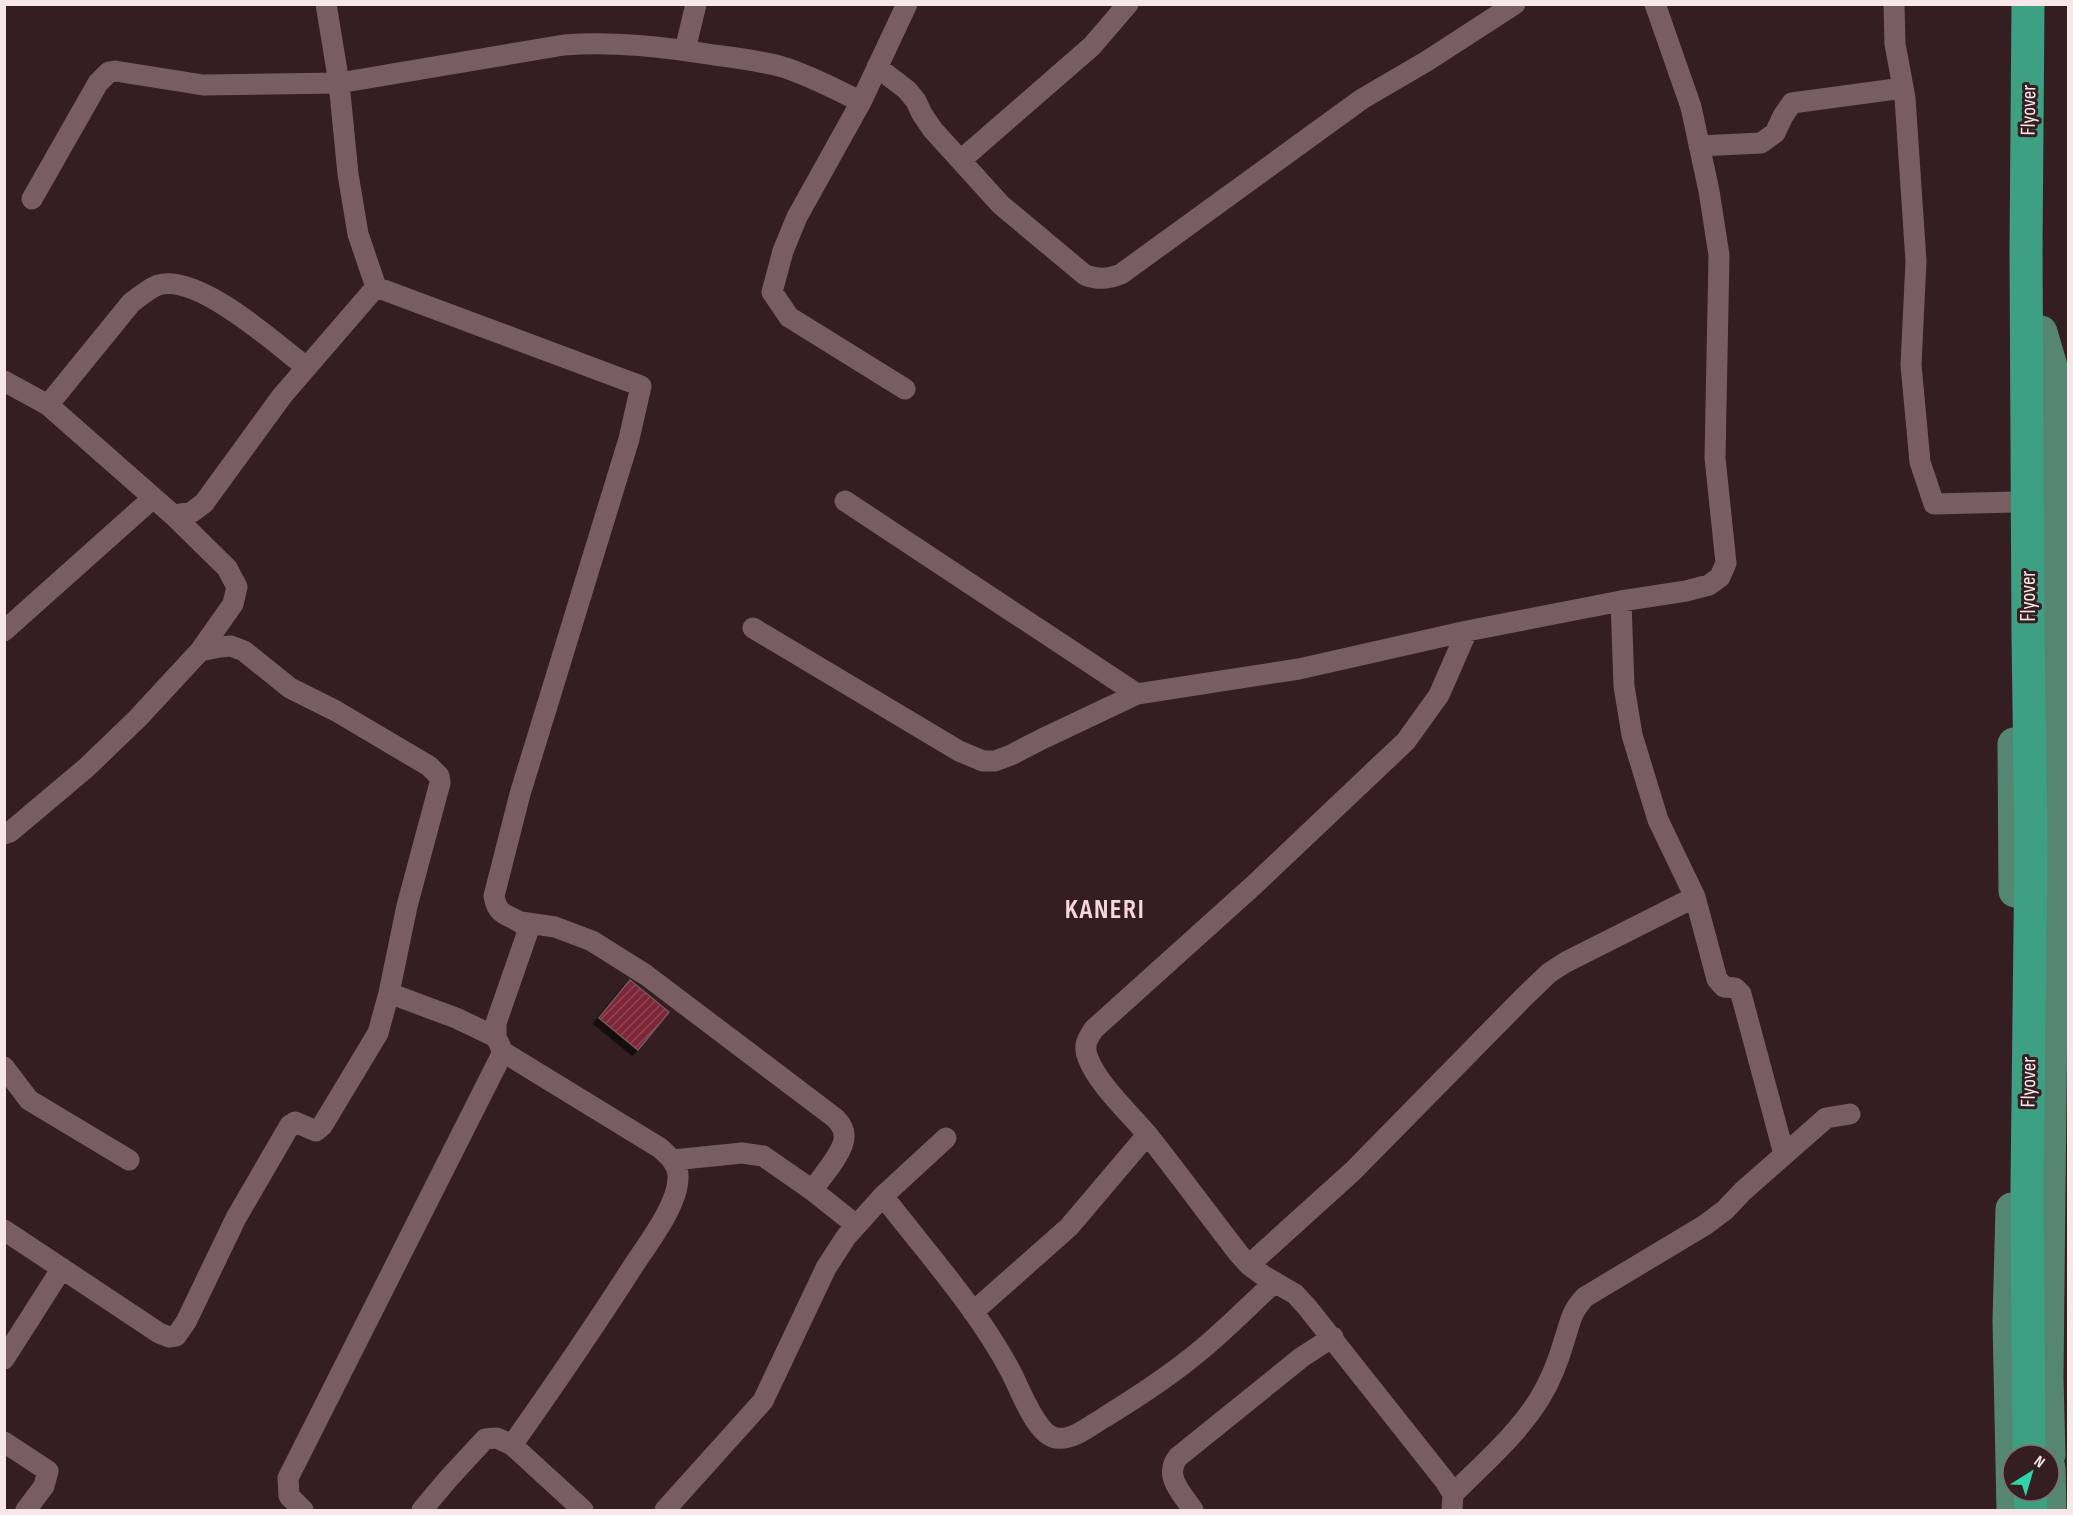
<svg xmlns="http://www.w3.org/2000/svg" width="2073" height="1515" font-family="'Sofia Sans Condensed',sans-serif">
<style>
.building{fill:url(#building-hatch);stroke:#73595b;stroke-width:1.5;filter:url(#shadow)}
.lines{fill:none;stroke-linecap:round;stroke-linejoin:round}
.street{stroke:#785e60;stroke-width:21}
.primary{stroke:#558674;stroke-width:33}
.highway{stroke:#3ea082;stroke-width:33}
.labels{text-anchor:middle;stroke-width:6;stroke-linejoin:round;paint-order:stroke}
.street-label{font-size:21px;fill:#f7e7e8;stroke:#341e21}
.district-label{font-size:27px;font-weight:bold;letter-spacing:1.5px;fill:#f7d7da;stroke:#341e21}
</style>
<defs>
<pattern id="building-hatch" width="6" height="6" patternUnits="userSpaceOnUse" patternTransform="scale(1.5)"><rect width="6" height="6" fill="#7e2538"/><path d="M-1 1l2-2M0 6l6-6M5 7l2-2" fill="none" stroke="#914555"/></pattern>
<filter id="shadow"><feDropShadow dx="-5.5" dy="5.5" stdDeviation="0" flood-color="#0009"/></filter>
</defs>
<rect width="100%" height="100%" fill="#341e21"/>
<!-- building -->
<path class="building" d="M630,980L669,1012L638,1050L599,1018Z"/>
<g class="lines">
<!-- street -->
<path class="street" d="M1894,4L1895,44L1905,98L1916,261L1911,365L1920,462L1934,504L2015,502
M685,50L696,4
M877,67L907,90L916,101L922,114L933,130L1001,205L1085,275C1099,280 1108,279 1121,274L1362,99L1427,61L1515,4
M1699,146L1761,143L1775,133L1783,116L1792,103L1903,88
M961,160L1092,46L1128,4
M32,199L98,83L109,72L115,71L203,85L339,83L564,45C614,41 664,47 714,55C738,58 763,61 786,68C812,77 836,89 861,102
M4,381L48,405L173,515L192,512L204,503L282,396L376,287
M905,389L789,317L772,292L783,251L797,217L861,102L907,4
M48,405L131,303C139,297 148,289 158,285C198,273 275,343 306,367
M845,501L1137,694
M173,515L227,568L237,587L233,604L200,651
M1621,601L1624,686L1632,735L1658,820L1695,897L1717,979L1724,987L1735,988L1741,994L1784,1154
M753,628L959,751L983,761H995L1011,755L1042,739L1137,694L1299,669L1467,631
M4,631L153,498
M4,834L10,832L86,768L137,719L200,651L220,647L231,646L244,651L290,688L336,711L429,766L439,776L440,783L407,906L389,993L456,1018L496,1037
M521,922L555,927L592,941L646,975L835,1118C840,1123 844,1128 844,1135C846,1150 821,1178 812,1190
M4,1067L29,1100L129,1160
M673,1160L742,1153L763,1156L812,1190L856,1225
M883,1196C927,1253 977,1308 1011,1372C1020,1389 1036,1435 1056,1438C1073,1441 1091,1425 1105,1417C1134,1399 1164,1380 1191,1358C1221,1335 1247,1307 1275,1282
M4,1230L159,1333L169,1337L176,1336L186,1322L236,1218L290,1125L295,1122L316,1131L322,1126L378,1033L389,993
M1249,1265L1353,1171L1523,998L1549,973L1566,962L1695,897
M973,1312L1069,1227L1147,1135
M4,1359L62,1268
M4,1442L48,1471L44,1486L26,1510
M512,1445L583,1510
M1453,1494C1483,1464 1517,1435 1540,1398C1551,1380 1559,1359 1565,1338C1571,1320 1571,1312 1585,1297L1705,1225L1725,1210L1743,1191L1826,1118L1850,1114
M303,1510L289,1496L288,1478L503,1052L496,1037V1023L527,934L526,927C512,913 498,920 494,896L520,794L629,439L641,386L376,287L358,234L348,174L339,83L326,4
M422,1510L449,1478L485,1439L497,1438L512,1445C553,1387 592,1330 630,1271C645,1247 678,1206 678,1178C679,1165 669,1156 660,1148L503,1052
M665,1510L763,1401L826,1268L846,1237L883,1196L946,1138
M1193,1510C1182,1493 1163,1476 1178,1457L1302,1357L1333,1337
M1452,1510L1453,1494L1445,1481L1307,1307L1295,1294L1264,1276L1249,1265L1239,1254C1208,1214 1178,1173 1147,1134C1129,1113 1097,1083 1088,1058C1083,1046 1087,1039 1094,1029L1254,885L1406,741L1439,695L1467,631L1621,601L1686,591L1709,585L1720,577L1726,563L1715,458L1719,255L1709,191L1691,107L1655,4"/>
<!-- primary -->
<path class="primary" d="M2041,332L2055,380V634L2047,1378L2049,1455
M2014,744L2015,891
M2012,1209L2009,1321L2013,1510
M2049,1468L2050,1510"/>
<!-- highway -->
<path class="highway" d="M2028,4L2026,250L2028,636L2031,846L2027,1187L2029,1455
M2030,1491L2031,1510"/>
</g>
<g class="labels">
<!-- street labels -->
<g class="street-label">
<text transform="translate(2028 110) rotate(-89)" y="7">Flyover</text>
<text transform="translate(2028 596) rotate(-90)" y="7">Flyover</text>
<text transform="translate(2028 1082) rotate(-89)" y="7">Flyover</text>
</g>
<!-- district labels -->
<g class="district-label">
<text x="1105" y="918">KANERI</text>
</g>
</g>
<!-- border -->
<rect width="2073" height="1515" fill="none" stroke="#f7e7e8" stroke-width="12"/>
<!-- north arrow -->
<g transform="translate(2031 1473) rotate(37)"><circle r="28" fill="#341e21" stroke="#826e71" stroke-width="1.5"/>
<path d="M0-4.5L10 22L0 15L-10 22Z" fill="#31d4a9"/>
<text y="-9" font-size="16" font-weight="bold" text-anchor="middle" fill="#f7e7e8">N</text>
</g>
</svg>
